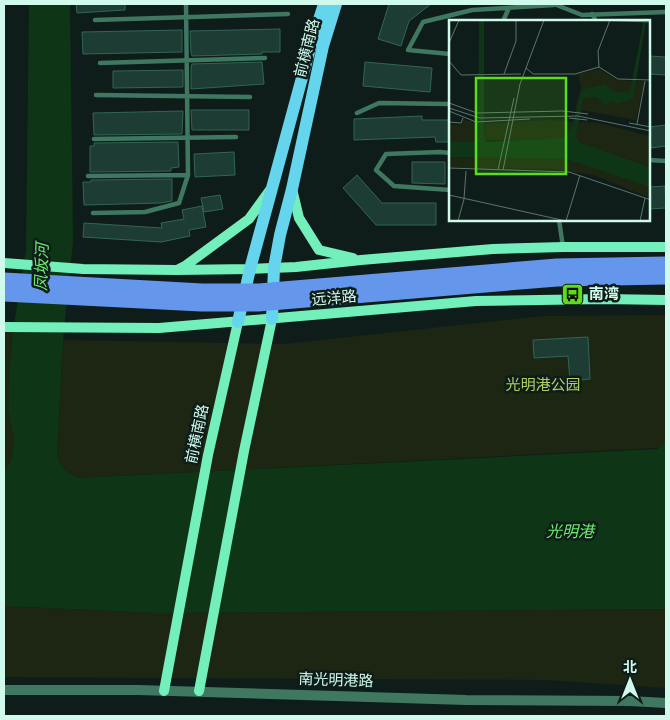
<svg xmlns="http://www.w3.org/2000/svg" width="670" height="720" font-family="'Roboto Condensed','Noto Sans SC',sans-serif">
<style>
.green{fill:#1c2612}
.water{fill:#0e3616}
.building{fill:#1d3c34;stroke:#316558}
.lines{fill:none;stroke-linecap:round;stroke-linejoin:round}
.service{stroke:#3f7760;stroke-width:4.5}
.tertiary{stroke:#3f7760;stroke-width:10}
.secondary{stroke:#72efba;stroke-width:10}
.primary{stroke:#64d5ed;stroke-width:12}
.trunk-bridge{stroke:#6497ec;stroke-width:15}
.labels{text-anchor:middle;stroke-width:5;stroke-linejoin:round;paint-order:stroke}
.street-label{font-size:15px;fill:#d0faec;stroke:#0e1d19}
.poi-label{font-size:15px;font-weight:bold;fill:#d0faec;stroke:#0e1d19;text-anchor:start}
.park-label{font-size:15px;fill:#b0d065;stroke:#0e1d19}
.water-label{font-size:16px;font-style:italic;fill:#6aee6c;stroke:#0e1d19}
.inset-road{fill:none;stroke:#5c756d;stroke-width:1}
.view{fill:#5ddc1a;fill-opacity:0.15;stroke:#5ddc1a;stroke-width:2.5}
.inset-edge{fill:none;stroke:#d0faec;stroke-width:2.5}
</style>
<rect width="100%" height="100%" fill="#0e1d19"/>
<!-- green -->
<path class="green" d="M666,315V450L657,448L79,478C67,473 60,467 57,455L63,340L284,344L542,316Z
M4,329L13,331L8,411L14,440L11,461L4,471Z
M4,606L158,613L666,609V688L545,680L4,677Z"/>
<!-- water -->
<path class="water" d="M29,4H70L73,242L63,340L57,455C60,467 67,473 79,478L657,449L666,442V609L158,613L4,606V471L11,461L14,440L8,411L10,365L13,331L26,250Z"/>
<!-- building -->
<path class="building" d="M76,4H125V10L77,13Z
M389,4H431L409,21L401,46L378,39Z
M280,29V52H262V54L192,56L191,52L190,31Z
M182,30V52L83,54L82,32Z
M649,56L666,57V75L649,74Z
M262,62L264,84L191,89V67L192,64Z
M365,62L432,68L430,92L363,86Z
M183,70V87L113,88V71Z
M191,110H249V130H192Z
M183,111L182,134L94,135L93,113Z
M422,116V120H450V142H436L435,137L354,140V119Z
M666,125V146L651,148L649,127Z
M178,142L179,167L171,168V171L90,172V146H94V143Z
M234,152L235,175L195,177L194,154Z
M412,162H445V184L412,183Z
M357,175L382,203H436V225H376L343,188Z
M172,179V201L161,203L84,205L83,182H91V180Z
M665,186L666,208L649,209V187Z
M220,195L223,209L204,212L201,198Z
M202,206L206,227L189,230L190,236L161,242L83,237L84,223L162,228L161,223L184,219L182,210Z
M588,337L590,379L570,381L568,356L534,358L533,340Z"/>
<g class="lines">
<!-- service -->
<path class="service" d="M554,4L582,15L666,12
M592,14L596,21
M95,20L288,14
M503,21L509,8
M450,54L408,50L423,22L472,10L554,5
M100,63L265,58
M96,95L250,97
M357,113L379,103L450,104
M94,139L236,137
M450,153L440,152L386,154L376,170L394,186L450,190
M649,160L666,161
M88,176L188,175L186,4
M93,213L145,212L179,203L188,175
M559,220L563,247"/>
<!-- tertiary -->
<path class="tertiary" d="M4,690H138L466,700L630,701L666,703"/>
<!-- secondary -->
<path class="secondary" d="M292,189L299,218L319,250L353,258
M4,263L83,269L177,270L250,269L296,267L361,260L493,249L563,247H666
M179,269L185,266L249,219L270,190
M4,327L159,328L476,301L604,299L666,300
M164,691L208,455L238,322
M199,691L244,451L272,319"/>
<!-- primary -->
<path class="primary" d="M272,319L274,268L280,235L292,189L323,46L336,4
M238,322L250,269L312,41L324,4"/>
<!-- trunk-bridge -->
<path class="trunk-bridge" d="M4,280L202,291H259L557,266L666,264
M4,294L201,304H258L557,279L666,277"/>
</g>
<!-- icons -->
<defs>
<symbol id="bus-square" viewBox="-11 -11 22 22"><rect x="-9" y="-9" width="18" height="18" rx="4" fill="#5ddc1a" stroke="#0e1d19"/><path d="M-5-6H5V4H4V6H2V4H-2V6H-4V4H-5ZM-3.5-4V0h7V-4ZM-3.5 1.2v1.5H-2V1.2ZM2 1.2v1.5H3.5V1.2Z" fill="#111"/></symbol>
</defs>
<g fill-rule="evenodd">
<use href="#bus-square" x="560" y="282" width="25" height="25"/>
</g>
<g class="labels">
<!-- street labels -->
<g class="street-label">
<text transform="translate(307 48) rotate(-76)" y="5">前横南路</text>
<text transform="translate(334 298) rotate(-5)" y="5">远洋路</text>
<text transform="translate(197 434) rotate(-78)" y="5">前横南路</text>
<text transform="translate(336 680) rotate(2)" y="5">南光明港路</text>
</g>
<!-- poi labels -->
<g class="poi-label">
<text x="589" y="299">南湾</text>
</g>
<!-- park labels -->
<g class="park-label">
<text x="543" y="390">光明港公园</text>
</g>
<!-- water labels -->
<g class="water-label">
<text transform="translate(41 267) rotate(-88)" y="6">凤坂河</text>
<text x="570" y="537">光明港</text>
</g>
</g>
<!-- overview -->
<g transform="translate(449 20)">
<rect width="201" height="201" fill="#0e1d19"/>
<path d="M150,49L169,60L195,62L187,100L126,89L132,67L129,54ZM14,100L29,102V120L26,122H0V105L13,104ZM100,100L150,103L201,116V147L130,122L35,120L36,104ZM0,137L117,139L201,167V178L145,155L100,149L11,148L0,147Z" fill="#1c2612"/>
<path d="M30,0H35V119L38,122L115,118L123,106L133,70L155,64L167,73L181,71L195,0H197L184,79L168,84L162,80L157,86L148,77L134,78L127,117L130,122L201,147V167L117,139L0,137V122H26L29,120Z" fill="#0e3616"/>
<path class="inset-road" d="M25,0H70M148,0L202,2M0,23L10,0M0,41L12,55L72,54M150,47L149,31L161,0M77,48L84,54H126L150,47L169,59L202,60M55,54L67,21V0M0,83L28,93L114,91L139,94M0,88L31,98L129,96L202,111M0,91L27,102L81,99M120,98L138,100M0,102L12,103L14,98M180,103L202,107M188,104L196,61M0,148L120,152L202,180M49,150L65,78M54,150L71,64L95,0M0,175L117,201M9,201L15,179L17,151M117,201L131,155M191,201L196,178"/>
<path class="view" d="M27,58H117V154H27Z"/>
<rect width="201" height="201" class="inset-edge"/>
</g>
<!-- border -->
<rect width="670" height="720" fill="none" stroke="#d0faec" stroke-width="10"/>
<!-- north arrow -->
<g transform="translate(630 680)" stroke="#0e1d19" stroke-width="4" paint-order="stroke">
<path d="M0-4L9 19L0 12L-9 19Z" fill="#d0faec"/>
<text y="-8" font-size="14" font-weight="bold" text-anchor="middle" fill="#d0faec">北</text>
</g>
</svg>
